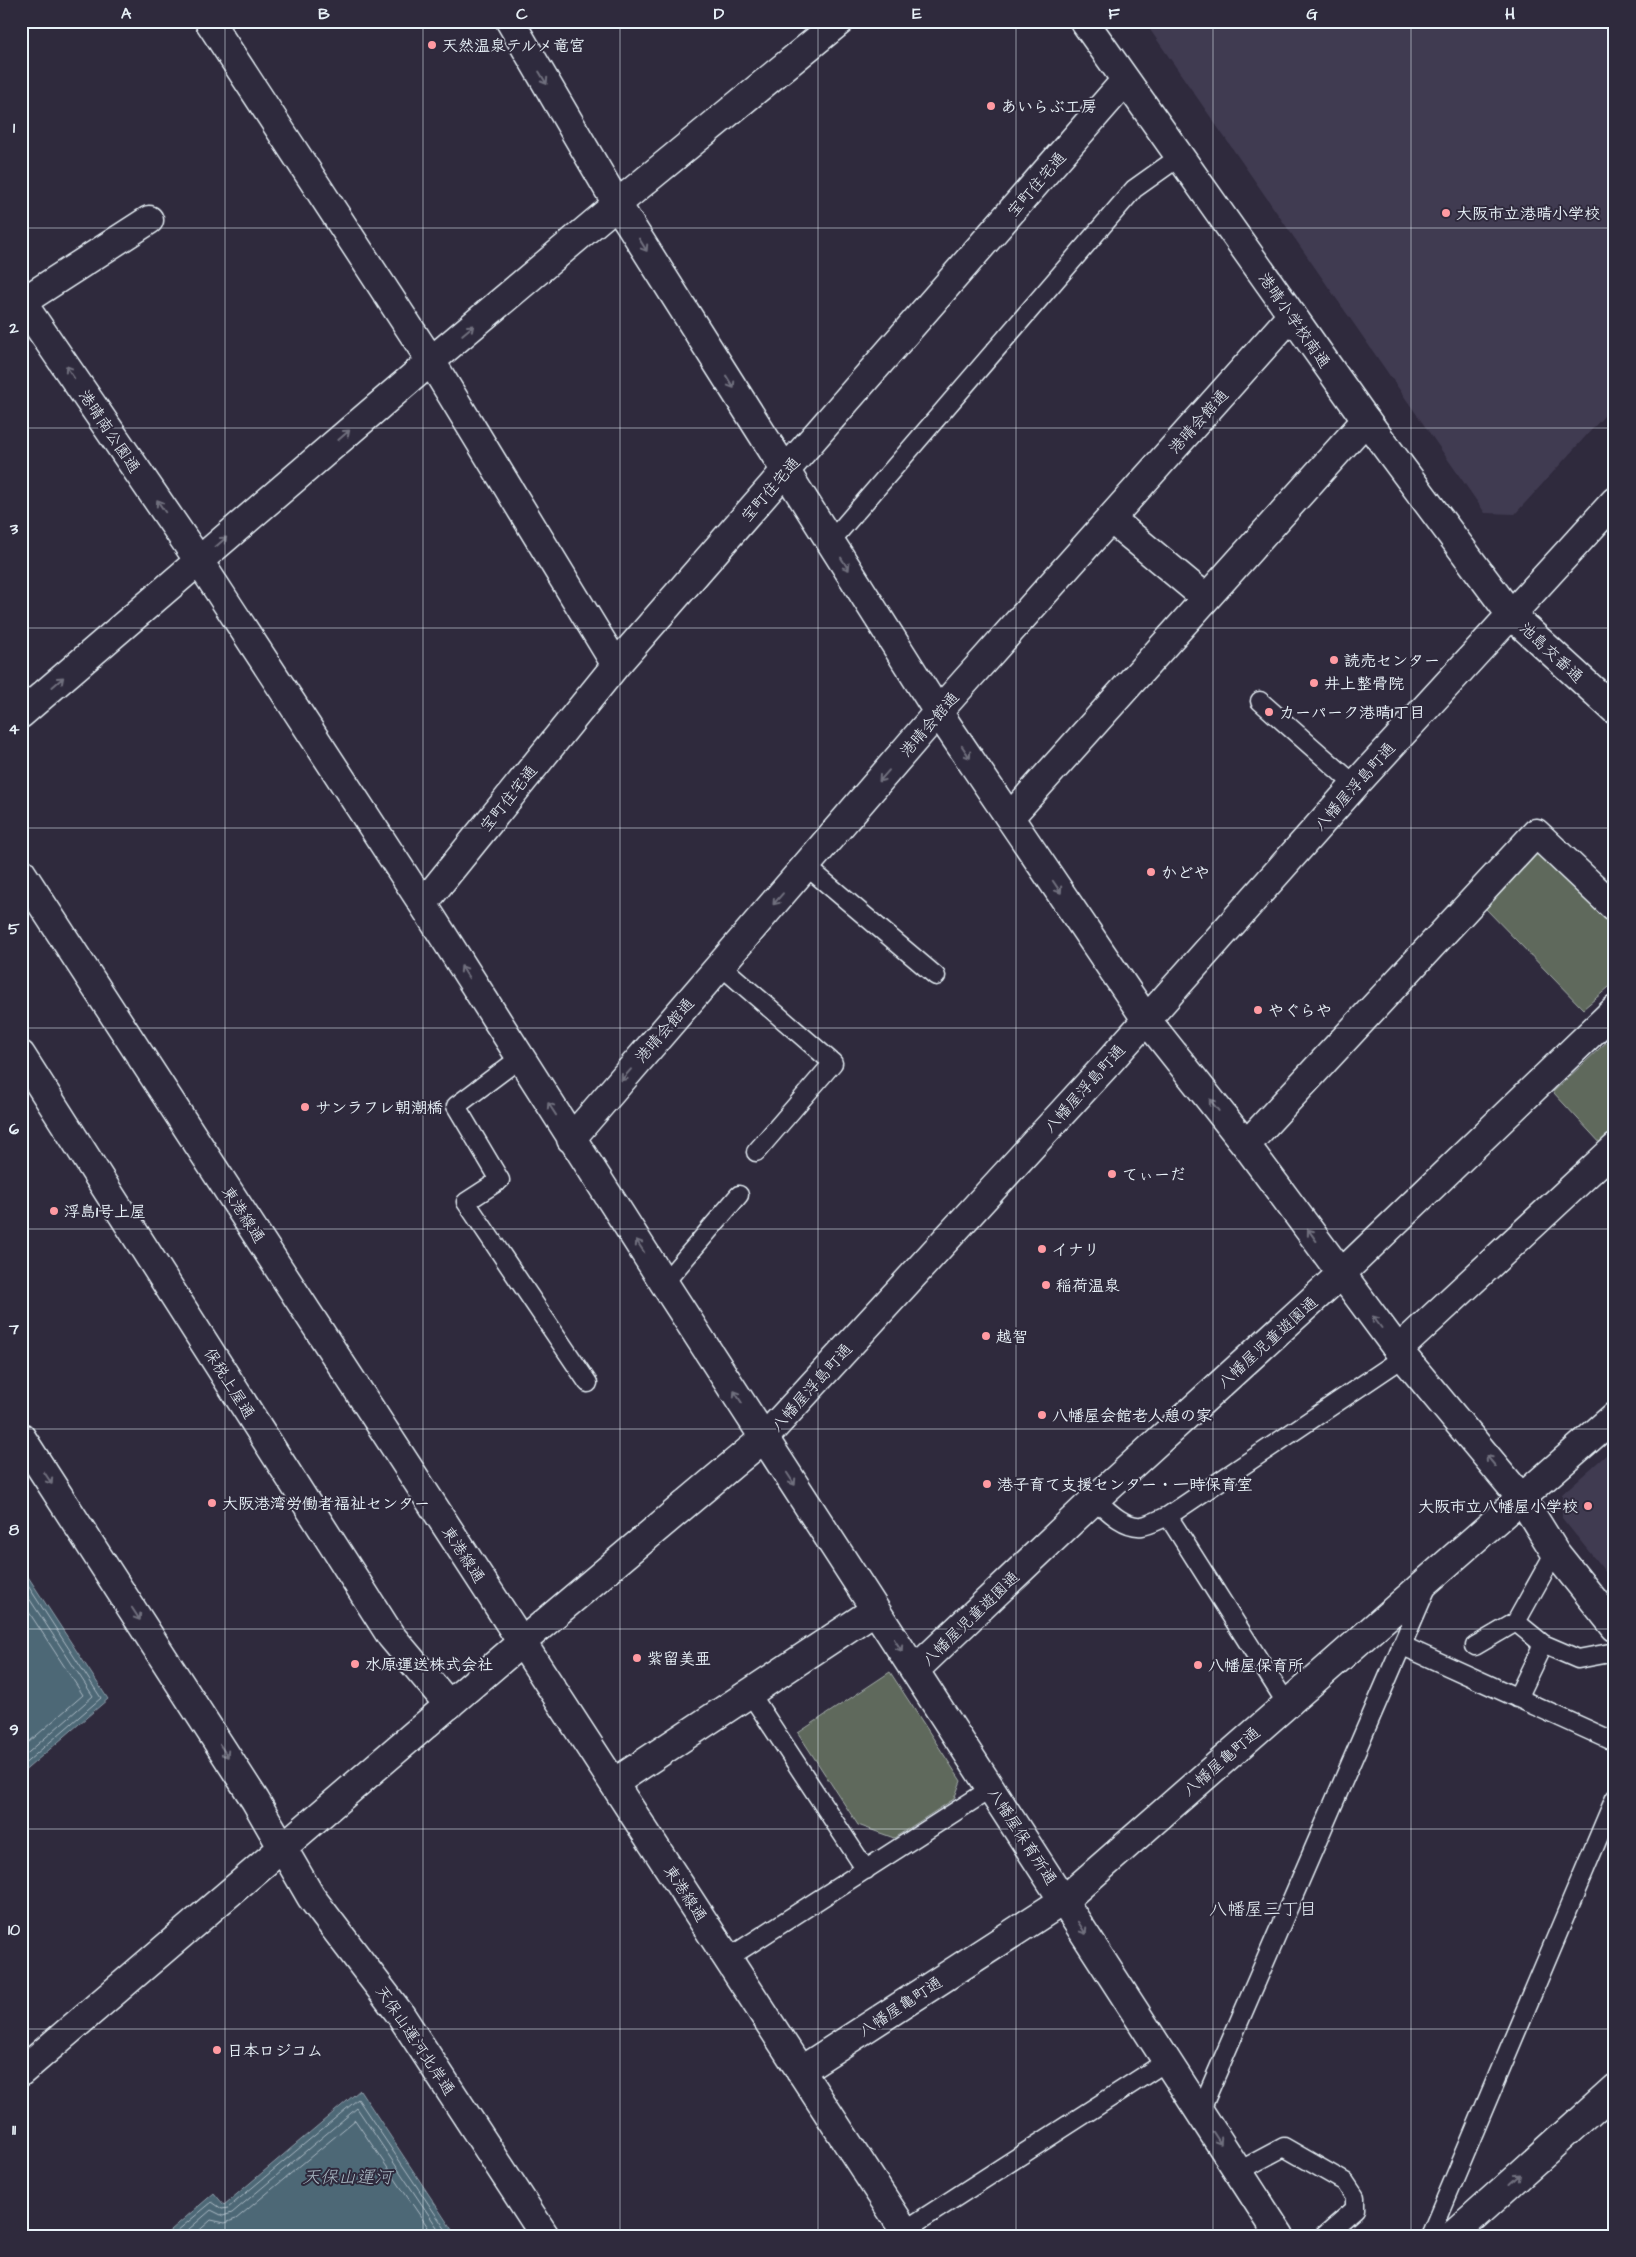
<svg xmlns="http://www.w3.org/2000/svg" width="1636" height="2257" font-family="'Architects Daughter','Klee One',sans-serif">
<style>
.built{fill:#403b51}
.green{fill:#5f695c;stroke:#a4adaa}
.water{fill:#4e6776;stroke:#8c9eaa}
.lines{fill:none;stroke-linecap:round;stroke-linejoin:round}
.shore{stroke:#aabac4;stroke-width:1}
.service-casing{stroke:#e8f1f8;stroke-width:21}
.minor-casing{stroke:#e8f1f8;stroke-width:31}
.tertiary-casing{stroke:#e8f1f8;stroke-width:31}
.service{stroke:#2f2a3d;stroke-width:18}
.minor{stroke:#2f2a3d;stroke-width:28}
.tertiary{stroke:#2f2a3d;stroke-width:28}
.oneway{stroke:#70707e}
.grid{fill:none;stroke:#e8f1f8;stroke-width:1;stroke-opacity:0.55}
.poi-dot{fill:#ff9aa2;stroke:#2f2a3d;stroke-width:2}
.labels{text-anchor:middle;stroke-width:4;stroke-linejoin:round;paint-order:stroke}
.poi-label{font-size:16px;font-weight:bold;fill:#e8f1f8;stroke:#2f2a3d;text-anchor:start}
.street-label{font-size:16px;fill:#e8f1f8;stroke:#2f2a3d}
.neighbourhood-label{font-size:18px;fill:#e8f1f8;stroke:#2f2a3d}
.water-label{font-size:18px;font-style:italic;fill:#aabac4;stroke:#2f2a3d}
.neatline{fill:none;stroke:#e8f1f8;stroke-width:2}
.grid-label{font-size:16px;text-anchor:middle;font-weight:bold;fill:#e8f1f8}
</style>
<rect width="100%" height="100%" fill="#2f2a3d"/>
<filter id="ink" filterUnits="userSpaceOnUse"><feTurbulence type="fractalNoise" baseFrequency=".02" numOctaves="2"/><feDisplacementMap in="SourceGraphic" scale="10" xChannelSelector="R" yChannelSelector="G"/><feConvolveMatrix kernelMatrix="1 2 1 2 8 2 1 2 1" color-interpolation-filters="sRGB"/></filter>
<g filter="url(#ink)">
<!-- built -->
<path class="built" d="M1144,21H1615V404L1515,514L1485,513Z
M1615,1447V1584L1562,1518V1494Z"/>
<!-- green -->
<path class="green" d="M1537,854L1615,924V982L1583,1009L1485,908Z
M1615,1034V1134L1602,1145L1553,1092Z
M890,1672L961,1781L954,1799L894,1838L858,1825L798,1733Z"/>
<!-- water -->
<path class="water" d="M21,1566L108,1699L21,1774Z
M360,2090L456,2236H164L214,2193L224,2205Z"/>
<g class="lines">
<!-- shore -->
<path class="shore" d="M21,1575L101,1698L21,1767
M21,1586L93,1696L21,1759
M21,1600L83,1695L21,1749
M171,2236L212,2202L222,2209L228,2208L358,2099L450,2236
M181,2236L211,2210L223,2216L232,2213L357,2108L443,2236
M193,2236L211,2220L225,2223L236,2219L355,2120L434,2236"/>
<defs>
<path id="service" d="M831,541L1134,189L1179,157
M1260,701L1355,785
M806,866L936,976
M720,965L833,1063L756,1152
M520,1058L456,1106L500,1180L466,1202L588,1383
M664,1283L739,1195
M1095,1499C1107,1510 1124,1528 1142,1526C1150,1525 1160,1519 1168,1516L1404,1357
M1168,1516L1287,1704
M1516,1622L1543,1644L1578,1659L1615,1652
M1401,1645L1615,1742
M1475,1646L1516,1622L1555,1552
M750,1693L866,1870
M1517,1698L1543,1644
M728,1958L992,1788
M1200,2112L1427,1587
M1239,2171L1284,2147L1345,2182L1355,2197V2209L1324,2236
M905,2230L1167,2061
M1430,2236L1615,1798"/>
<path id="minor" d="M209,21L431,361L616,665
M510,21L617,204L938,712L1146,1019L1246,1145L1398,1350L1522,1499
M21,301L199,561L423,904L664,1283L1280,2236
M22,302L149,220
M1111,519L1206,598
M21,714L431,361L617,204L840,21
M1010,817L1366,420
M423,904L616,665L1125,81
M21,1055L391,1636L449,1705
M571,1139L938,712L1292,315
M1246,1145L1536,833L1615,908
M1398,1350L1615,1148
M21,1437L255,1800L311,1897L400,2014L545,2236
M915,1670L1095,1499L1341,1274L1615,1010
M614,1783L875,1610
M800,2071L1064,1900L1615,1416
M1452,2236L1615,2089"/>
<path id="tertiary" d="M1084,21L1366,420L1511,615L1615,710
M21,872L908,2236
M1522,1499L1555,1552L1615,1627
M21,2072L522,1642L764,1438L1108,1063L1355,785L1615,501"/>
</defs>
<!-- service casing -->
<use href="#service" class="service-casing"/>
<!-- minor casing -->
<use href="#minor" class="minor-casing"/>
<!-- tertiary casing -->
<use href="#tertiary" class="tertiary-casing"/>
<!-- service -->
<use href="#service" class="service"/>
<!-- minor -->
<use href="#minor" class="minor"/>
<!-- tertiary -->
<use href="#tertiary" class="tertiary"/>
</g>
<!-- one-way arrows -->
<defs><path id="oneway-shaft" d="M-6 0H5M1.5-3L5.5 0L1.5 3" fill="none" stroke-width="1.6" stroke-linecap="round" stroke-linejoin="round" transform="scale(1.25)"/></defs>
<g class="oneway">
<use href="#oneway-shaft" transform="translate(543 78) rotate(59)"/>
<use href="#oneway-shaft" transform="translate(643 245) rotate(58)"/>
<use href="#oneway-shaft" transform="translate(468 330) rotate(-40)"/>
<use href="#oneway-shaft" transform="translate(70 372) rotate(-124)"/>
<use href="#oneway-shaft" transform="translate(730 382) rotate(58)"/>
<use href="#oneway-shaft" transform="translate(344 435) rotate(-41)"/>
<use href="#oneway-shaft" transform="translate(161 506) rotate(-124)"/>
<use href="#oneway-shaft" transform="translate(221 542) rotate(-41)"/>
<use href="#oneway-shaft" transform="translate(845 564) rotate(58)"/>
<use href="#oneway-shaft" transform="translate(58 682) rotate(-41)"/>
<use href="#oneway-shaft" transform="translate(966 752) rotate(56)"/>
<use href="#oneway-shaft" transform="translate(884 776) rotate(131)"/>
<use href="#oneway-shaft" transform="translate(1057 887) rotate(56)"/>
<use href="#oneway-shaft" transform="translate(778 899) rotate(131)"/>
<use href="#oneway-shaft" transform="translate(465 972) rotate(-122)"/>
<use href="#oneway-shaft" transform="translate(626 1075) rotate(131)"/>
<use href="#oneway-shaft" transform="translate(1214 1105) rotate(-128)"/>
<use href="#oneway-shaft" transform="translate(552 1109) rotate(-123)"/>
<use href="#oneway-shaft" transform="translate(1312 1235) rotate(-126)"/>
<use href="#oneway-shaft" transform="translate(640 1246) rotate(-123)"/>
<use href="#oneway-shaft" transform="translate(1377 1322) rotate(-127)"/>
<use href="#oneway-shaft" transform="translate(738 1397) rotate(-123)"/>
<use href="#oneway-shaft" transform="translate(1491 1461) rotate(-130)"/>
<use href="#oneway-shaft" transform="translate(48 1478) rotate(57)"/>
<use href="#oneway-shaft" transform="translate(791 1479) rotate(57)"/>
<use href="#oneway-shaft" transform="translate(136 1614) rotate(57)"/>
<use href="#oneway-shaft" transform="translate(898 1645) rotate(57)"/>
<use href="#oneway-shaft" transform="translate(224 1751) rotate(57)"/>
<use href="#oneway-shaft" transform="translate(1082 1928) rotate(57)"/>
<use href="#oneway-shaft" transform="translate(1217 2138) rotate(57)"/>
<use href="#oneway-shaft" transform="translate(1515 2179) rotate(-42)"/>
</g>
</g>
<!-- grid -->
<path class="grid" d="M225,21V2236M423,21V2236M620,21V2236M818,21V2236M1016,21V2236M1213,21V2236M1411,21V2236M21,228H1615M21,428H1615M21,628H1615M21,828H1615M21,1028H1615M21,1229H1615M21,1429H1615M21,1629H1615M21,1829H1615M21,2029H1615"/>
<!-- markers -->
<g class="poi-dot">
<circle cx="432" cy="45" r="5"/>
<circle cx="991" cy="106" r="5"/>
<circle cx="1446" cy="213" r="5"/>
<circle cx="1334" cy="660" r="5"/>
<circle cx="1314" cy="683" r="5"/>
<circle cx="1269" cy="712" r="5"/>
<circle cx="1151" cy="872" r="5"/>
<circle cx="1258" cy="1010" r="5"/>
<circle cx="305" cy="1107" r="5"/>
<circle cx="1112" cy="1174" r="5"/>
<circle cx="54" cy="1211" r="5"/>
<circle cx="1042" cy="1249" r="5"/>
<circle cx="1046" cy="1285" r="5"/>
<circle cx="986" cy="1336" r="5"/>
<circle cx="1042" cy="1415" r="5"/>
<circle cx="987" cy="1484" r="5"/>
<circle cx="212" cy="1503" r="5"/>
<circle cx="1588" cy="1506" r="5"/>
<circle cx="637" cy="1658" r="5"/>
<circle cx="355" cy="1664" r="5"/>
<circle cx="1198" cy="1665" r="5"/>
<circle cx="217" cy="2050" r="5"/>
</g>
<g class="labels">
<!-- poi labels -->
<g class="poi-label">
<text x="442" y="51">天然温泉テルメ竜宮</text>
<text x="1001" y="112">あいらぶ工房</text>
<text x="1456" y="219">大阪市立港晴小学校</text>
<text x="1344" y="666">読売センター</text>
<text x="1324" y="689">井上整骨院</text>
<text x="1279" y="718">カーパーク港晴1丁目</text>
<text x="1161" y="878">かどや</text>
<text x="1268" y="1016">やぐらや</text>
<text x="315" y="1113">サンラフレ朝潮橋</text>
<text x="1122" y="1180">てぃーだ</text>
<text x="64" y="1217">浮島1号上屋</text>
<text x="1052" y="1255">イナリ</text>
<text x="1056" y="1291">稲荷温泉</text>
<text x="996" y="1342">越智</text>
<text x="1052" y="1421">八幡屋会館老人憩の家</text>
<text x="997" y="1490">港子育て支援センター・一時保育室</text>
<text x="222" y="1509">大阪港湾労働者福祉センター</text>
<text x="1578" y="1512" text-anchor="end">大阪市立八幡屋小学校</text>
<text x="647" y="1664">紫留美亜</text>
<text x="365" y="1670">水原運送株式会社</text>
<text x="1208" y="1671">八幡屋保育所</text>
<text x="227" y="2056">日本ロジコム</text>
</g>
<!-- street labels -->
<g class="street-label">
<text transform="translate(1036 184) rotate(-49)" y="6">宝町住宅通</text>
<text transform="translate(1295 320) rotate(55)" y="6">港晴小学校南通</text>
<text transform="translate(1198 421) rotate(-48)" y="6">港晴会館通</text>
<text transform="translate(110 431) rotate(56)" y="6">港晴南公園通</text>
<text transform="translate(770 489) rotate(-49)" y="6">宝町住宅通</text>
<text transform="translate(1552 652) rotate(43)" y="6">池島交番通</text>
<text transform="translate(929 724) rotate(-49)" y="6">港晴会館通</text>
<text transform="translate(1354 786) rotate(-48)" y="6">八幡屋浮島町通</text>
<text transform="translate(508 798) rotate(-51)" y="6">宝町住宅通</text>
<text transform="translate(664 1030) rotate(-49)" y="6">港晴会館通</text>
<text transform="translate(1084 1088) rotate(-48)" y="6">八幡屋浮島町通</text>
<text transform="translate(244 1214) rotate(57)" y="6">東港線通</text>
<text transform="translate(1267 1342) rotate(-42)" y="6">八幡屋児童遊園通</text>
<text transform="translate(230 1383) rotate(58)" y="6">保税上屋通</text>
<text transform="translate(811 1387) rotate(-48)" y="6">八幡屋浮島町通</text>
<text transform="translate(464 1554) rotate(57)" y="6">東港線通</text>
<text transform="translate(970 1618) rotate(-44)" y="6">八幡屋児童遊園通</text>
<text transform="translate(1221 1761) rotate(-41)" y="6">八幡屋亀町通</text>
<text transform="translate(1023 1836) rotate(57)" y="6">八幡屋保育所通</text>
<text transform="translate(686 1893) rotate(57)" y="6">東港線通</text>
<text transform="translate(900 2006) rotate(-33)" y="6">八幡屋亀町通</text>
<text transform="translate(416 2040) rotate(56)" y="6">天保山運河北岸通</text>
</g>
<!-- neighbourhood labels -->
<g class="neighbourhood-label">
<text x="1263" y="1915">八幡屋三丁目</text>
</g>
<!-- water labels -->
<g class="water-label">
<text x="347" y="2183">天保山運河</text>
</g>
</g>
<!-- margin -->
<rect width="1636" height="2257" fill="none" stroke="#2f2a3d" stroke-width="55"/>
<rect x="28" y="28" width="1580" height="2202" class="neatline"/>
<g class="grid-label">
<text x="126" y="19">A</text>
<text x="324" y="19">B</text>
<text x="522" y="19">C</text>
<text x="719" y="19">D</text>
<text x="917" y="19">E</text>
<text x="1114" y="19">F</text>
<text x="1312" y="19">G</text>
<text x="1510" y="19">H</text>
<text x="14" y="133">1</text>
<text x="14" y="333">2</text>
<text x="14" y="534">3</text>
<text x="14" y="734">4</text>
<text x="14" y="934">5</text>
<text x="14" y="1134">6</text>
<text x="14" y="1334">7</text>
<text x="14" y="1535">8</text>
<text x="14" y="1735">9</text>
<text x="14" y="1935">10</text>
<text x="14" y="2135">11</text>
</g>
</svg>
